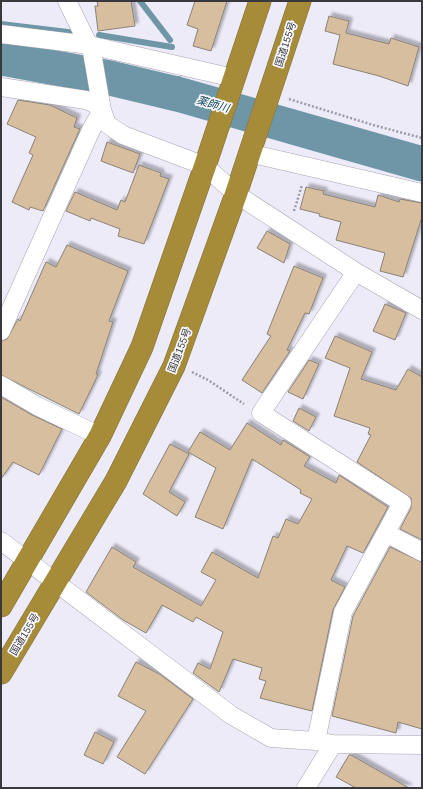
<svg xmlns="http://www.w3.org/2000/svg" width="423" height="789" font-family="Arial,'Noto Sans JP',sans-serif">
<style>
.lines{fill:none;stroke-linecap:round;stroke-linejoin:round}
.stream{stroke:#6e96a7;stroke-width:6}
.river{stroke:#6e96a7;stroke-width:35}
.building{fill:#d6be9f;stroke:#8a8278;filter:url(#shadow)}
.street-casing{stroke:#a5a4b0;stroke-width:19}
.highway-casing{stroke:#806f3a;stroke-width:23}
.path{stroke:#9c9ba4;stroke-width:2.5;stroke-dasharray:2 2;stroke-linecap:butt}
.street{stroke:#fff;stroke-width:18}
.highway{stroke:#a68c38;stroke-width:22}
.labels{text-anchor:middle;stroke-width:3.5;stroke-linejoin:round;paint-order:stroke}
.street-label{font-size:10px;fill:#39383d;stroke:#fafaff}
.water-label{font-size:11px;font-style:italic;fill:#10485b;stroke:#fafaff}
</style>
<defs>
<filter id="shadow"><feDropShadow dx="3.5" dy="-3.5" stdDeviation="1" flood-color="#0004"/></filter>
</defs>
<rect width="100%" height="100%" fill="#edebf8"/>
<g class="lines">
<!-- stream -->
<path class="stream" d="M140,1L170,40
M1,24L76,33
M99,35L172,47
M179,79L181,95"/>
<!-- river -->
<path class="river" d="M1,58L110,78L181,95L422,164"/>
</g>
<!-- building -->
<path class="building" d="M97,1H131L135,26L98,31L95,6H98Z
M195,1H227L211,51L193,46L198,29L187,25Z
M329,16L349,21L346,33L389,44L391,38L419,47L408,86L379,76L333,64L340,35L325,31Z
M18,100L50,105L77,118L74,127L80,129L43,211L30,207L29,210L12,202L33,155L29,153L36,137L7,124Z
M107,142L140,154L133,173L101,161Z
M139,165L161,173L160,176L169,179L144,244L118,236L120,229L91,218L90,221L66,211L75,192L117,210L121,200L125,202Z
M306,187L324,191L323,194L375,207L378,195L399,202L400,199L422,203V217L403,277L380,271L385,253L336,240L341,222L319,216L320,214L300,209Z
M267,231L290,244L284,263L257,248Z
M67,245L128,271L109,321L113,322L96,374L98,375L79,414L1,375V341L7,339L18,319L20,321L46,262L56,267Z
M294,266L323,278L309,314L305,313L287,350L290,351L262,393L242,380L271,336L267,334Z
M385,304L406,313L395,340L373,331Z
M335,336L372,352L361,379L396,390L408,369L422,377V540L400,529L411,508V498L357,462L371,435L368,434L370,428L334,416L350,368L325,358Z
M309,360L319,364L303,399L288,392Z
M1,397L32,415L62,429L39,475L13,462L1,479Z
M299,408L316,417L309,431L293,421Z
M247,423L281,445L283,440L310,457L304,466L336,483L339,475L388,507L363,553L347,546L331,580L345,587L333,610L312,711L260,698L266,681L259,679L262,668L233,659L219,692L193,673L198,663L210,669L223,632L196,617L193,622L162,605L146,633L123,620L86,592L112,547L136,562L133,567L201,606L216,580L201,572L212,552L258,578L273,536L278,538L286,519L298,524L312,499L300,493L301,490L252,459L223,529L195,517L216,468L188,452L200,432L230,450Z
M170,444L189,454L169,492L185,502L177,516L143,494Z
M390,547L422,562V729L398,722L396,733L332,716L353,616Z
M136,662L161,675L193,699L145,774L117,757L146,711L118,696Z
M95,732L114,742L103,764L84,755Z
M349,755H351L409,788H356L336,777Z"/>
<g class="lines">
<defs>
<path id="street" d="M67,1L92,52L102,110L107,124L123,135L205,166L236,194L356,272L422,310
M1,34L89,45L234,78
M1,87L86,100L93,103L102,110
M249,153L422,193
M1,331L91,130L102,110
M1,385L37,406L100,436
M386,533L422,552
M1,541L231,715L271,738L316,741L333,744L422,745
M316,741L343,612L402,503L261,413L356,272
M306,788L333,744"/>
<path id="highway" d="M1,606L100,436L142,347L205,166L260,1
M1,673L116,481L174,366L236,194L300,1"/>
</defs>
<!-- street casing -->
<use href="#street" class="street-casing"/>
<!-- highway casing -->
<use href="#highway" class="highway-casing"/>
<!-- path -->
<path class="path" d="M289,99L373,125L422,138
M294,211L302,185
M192,372L208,380L244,404"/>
<!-- street -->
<use href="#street" class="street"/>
<!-- highway -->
<use href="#highway" class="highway"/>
</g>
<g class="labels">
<!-- street labels -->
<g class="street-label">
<text transform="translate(285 44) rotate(-72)" y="4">国道155号</text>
<text transform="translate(179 350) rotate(-69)" y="4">国道155号</text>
<text transform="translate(24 634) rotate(-59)" y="4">国道155号</text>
</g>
<!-- water labels -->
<g class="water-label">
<text transform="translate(213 104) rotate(16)" y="4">薬師川</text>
</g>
</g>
<!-- border -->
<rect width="423" height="789" fill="none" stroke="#39383d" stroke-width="4"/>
</svg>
